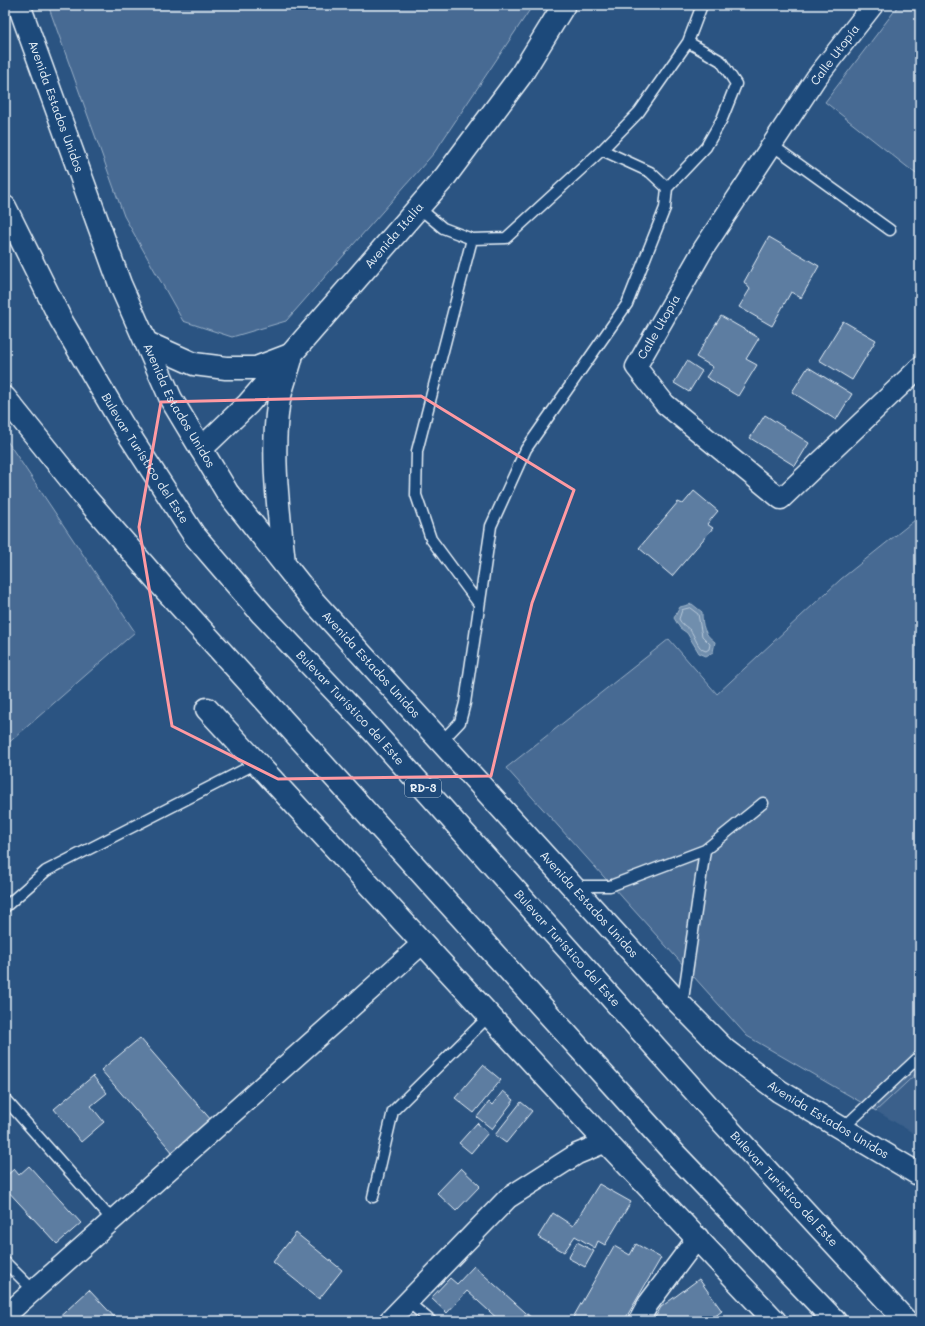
<svg xmlns="http://www.w3.org/2000/svg" width="925" height="1326" font-family="Mali,sans-serif">
<style>
.built{fill:#3a608b}
.green{fill:#476b93;stroke:#98aec6}
.water{fill:#708ead;stroke:#a0b6cb}
.lines{fill:none;stroke-linecap:round;stroke-linejoin:round}
.shore{stroke:#b8c9da;stroke-width:1}
.building{fill:#5d7da1;stroke:#e8f1f8}
.service-casing{stroke:#e8f1f8;stroke-width:13}
.minor-casing{stroke:#e8f1f8;stroke-width:23}
.tertiary-casing{stroke:#e8f1f8;stroke-width:25}
.trunk-casing{stroke:#e8f1f8;stroke-width:25}
.service{stroke:#1f4a7a;stroke-width:10}
.minor{stroke:#1f4a7a;stroke-width:20}
.tertiary{stroke:#1f4a7a;stroke-width:22}
.trunk{stroke:#1f4a7a;stroke-width:22}
.marked{fill:none;stroke:#ff9aa2;stroke-width:3;stroke-linejoin:round}
.labels{text-anchor:middle;stroke-width:4;stroke-linejoin:round;paint-order:stroke}
.shield{fill:#1f4a7a;stroke:#acbfd2;stroke-width:1}
.shield-label{font-size:11px;font-weight:bold;fill:#e8f1f8}
.street-label{font-size:12px;fill:#e8f1f8;stroke:#1f4a7a}
</style>
<rect width="100%" height="100%" fill="#2b5482"/>
<filter id="ink" filterUnits="userSpaceOnUse"><feTurbulence type="fractalNoise" baseFrequency=".025" numOctaves="2"/><feDisplacementMap in="SourceGraphic" scale="8" xChannelSelector="R" yChannelSelector="G"/><feConvolveMatrix kernelMatrix="1 2 1 2 8 2 1 2 1" color-interpolation-filters="sRGB"/></filter>
<g filter="url(#ink)">
<!-- built -->
<path class="built" d="M920,1070V1137L876,1111Z"/>
<!-- green -->
<path class="green" d="M48,5H533L434,153L286,321L232,337L183,321L124,216Z
M899,5H920V177L825,102Z
M5,438L135,632L5,746Z
M920,516V1070L876,1111L747,1036L506,768L669,639L717,694L841,579Z"/>
<!-- water -->
<path class="water" d="M692,604L702,612C702,626 704,634 715,642L713,652L706,656L699,653L687,633L680,628L674,618L680,607Z"/>
<g class="lines">
<!-- shore -->
<path class="shore" d="M690,608L698,614L702,636L710,644L709,649L706,651C697,649 696,637 690,630C686,626 682,625 679,619L682,610Z"/>
</g>
<!-- building -->
<path class="building" d="M769,237L819,266L801,298L791,292L772,326L739,307L750,289L744,282Z
M721,316L759,338L746,359L757,365L738,396L706,377L713,367L696,357Z
M843,321L876,340L852,380L819,360Z
M687,361L702,371L689,392L674,383Z
M808,367L852,394L836,420L792,392Z
M765,415L809,443L795,466L750,438Z
M694,491L718,511L707,524L713,528L672,576L639,548L678,502L683,504Z
M140,1038L212,1121L174,1154L101,1070Z
M483,1065L501,1080L474,1113L455,1098Z
M93,1076L107,1093L91,1106L104,1122L81,1142L54,1109Z
M503,1091L514,1100L492,1129L477,1117L489,1102L492,1105Z
M521,1102L532,1111L506,1143L495,1135Z
M477,1123L488,1133L471,1153L459,1143Z
M29,1166L81,1223L57,1244L5,1188V1177L14,1169L19,1175Z
M461,1168L480,1186L456,1211L437,1193Z
M599,1184L631,1202L605,1245L598,1241L595,1248L575,1236L564,1252L538,1237L553,1213L573,1226Z
M296,1233L342,1270L319,1299L273,1262Z
M577,1242L594,1251L585,1267L568,1258Z
M636,1244L661,1258L624,1321H571L614,1246L630,1255Z
M474,1266L535,1321H500L467,1291L447,1313L431,1298L450,1278L457,1284Z
M699,1279L722,1311L709,1321H653L661,1307Z
M89,1290L118,1321H55Z"/>
<g class="lines">
<defs>
<path id="service" d="M772,145L890,230
M667,188L706,147L722,119L736,84L721,61L688,42
M419,208L443,228L472,239L506,238L602,150L639,112L688,42L702,5
M472,239L417,451L416,495L431,539L479,604
M441,742L460,722L465,703L491,526L526,449L627,304L665,208L667,188L650,172L602,150
M573,886H610L705,850
M5,907L46,871L257,763
M682,1006L705,850L763,803
M5,1099L113,1221
M842,1129L920,1056
M373,1197L393,1111L490,1015
M5,1262L33,1290
M408,1302L431,1321"/>
<path id="minor" d="M873,5L816,78L704,248L636,367L665,404L781,499L920,367
M5,1316L423,943
M389,1321L508,1198L577,1154L606,1142
M639,1321L648,1304L698,1237"/>
<g id="tertiary">
<path id="s1" d="M19,5L120,284L171,399L227,492L315,603L674,998L725,1050L779,1091L920,1175"/>
<path d="M147,343L194,364L226,368H256L290,355"/>
<path id="s2" d="M201,449L248,404L445,177L521,75L564,5"/>
<path d="M284,563C279,512 271,458 278,406C280,391 287,374 291,359"/>
<path d="M207,709L606,1142L775,1321"/>
</g>
<g id="trunk">
<path id="s3" d="M5,207L61,320L122,424L194,535L262,614L372,730L725,1125L906,1321"/>
<path d="M5,398L84,496L162,586L674,1153L835,1321"/>
</g>
</defs>
<!-- service casing -->
<use href="#service" class="service-casing"/>
<!-- minor casing -->
<use href="#minor" class="minor-casing"/>
<!-- tertiary casing -->
<use href="#tertiary" class="tertiary-casing"/>
<!-- trunk casing -->
<use href="#trunk" class="trunk-casing"/>
<!-- service -->
<use href="#service" class="service"/>
<!-- minor -->
<use href="#minor" class="minor"/>
<!-- tertiary -->
<use href="#tertiary" class="tertiary"/>
<!-- trunk -->
<use href="#trunk" class="trunk"/>
</g>
</g>
<!-- marked area -->
<path class="marked" d="M421,396L574,490L532,603L491,776L278,779L172,726L139,527L161,402Z"/>
<g class="labels">
<!-- shield labels -->
<rect class="shield" x="405" y="779" width="36" height="18" rx="3"/>
<g class="shield-label">
<text x="423" y="792">RD-3</text>
</g>
<!-- street labels -->
<g class="street-label">
<text transform="translate(835 55) rotate(-53)" y="4">Calle Utopía</text>
<text dy="4" stroke="none"><textPath href="#s1" startOffset="108">Avenida Estados Unidos</textPath></text>
<text dy="4" stroke="none"><textPath href="#s2" startOffset="288">Avenida Italia</textPath></text>
<text transform="translate(659 327) rotate(-60)" y="4">Calle Utopía</text>
<text dy="4" stroke="none"><textPath href="#s1" startOffset="432">Avenida Estados Unidos</textPath></text>
<text dy="4" stroke="none"><textPath href="#s3" startOffset="288">Bulevar Turístico del Este</textPath></text>
<text dy="4" stroke="none"><textPath href="#s1" startOffset="756">Avenida Estados Unidos</textPath></text>
<text dy="4" stroke="none"><textPath href="#s3" startOffset="612">Bulevar Turístico del Este</textPath></text>
<text dy="4" stroke="none"><textPath href="#s1" startOffset="1080">Avenida Estados Unidos</textPath></text>
<text dy="4" stroke="none"><textPath href="#s3" startOffset="936">Bulevar Turístico del Este</textPath></text>
<text dy="4" stroke="none"><textPath href="#s1" startOffset="1404">Avenida Estados Unidos</textPath></text>
<text dy="4" stroke="none"><textPath href="#s3" startOffset="1260">Bulevar Turístico del Este</textPath></text>
</g>
</g>
<!-- margin -->
<rect width="925" height="1326" fill="none" stroke="#1f4a7a" stroke-width="20"/>
<rect x="10" y="10" width="905" height="1306" fill="none" stroke="#e8f1f8" stroke-width="1.5" filter="url(#ink)"/>
</svg>
